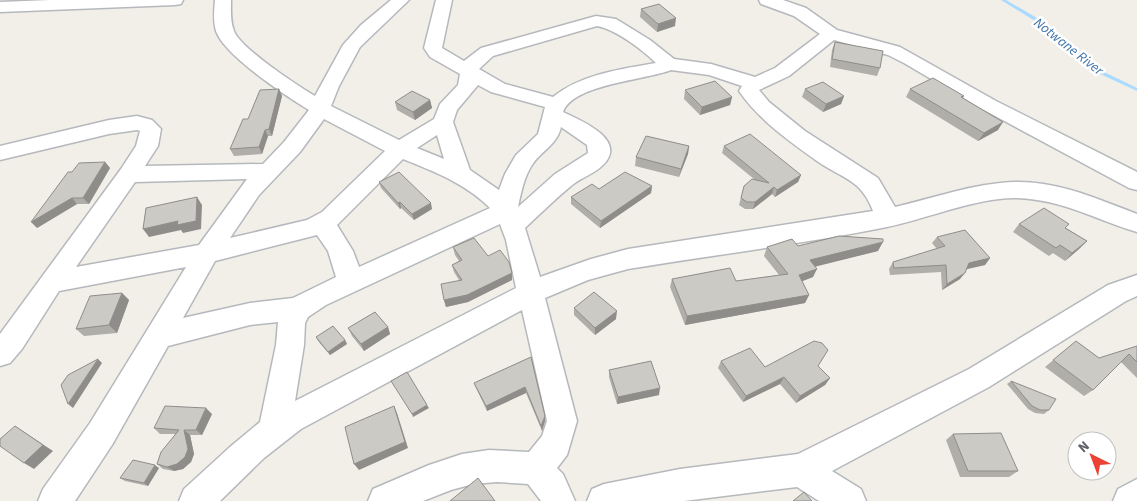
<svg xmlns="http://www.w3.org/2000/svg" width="1137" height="501" font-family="'Source Sans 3',sans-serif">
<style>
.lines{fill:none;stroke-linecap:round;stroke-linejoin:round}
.stream{fill:#aadaff;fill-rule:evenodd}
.street-casing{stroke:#b5b8bc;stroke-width:3}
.street{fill:#fff;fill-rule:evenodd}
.wall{fill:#afaea9}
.shaded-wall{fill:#8f8d8a}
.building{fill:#cccac5;stroke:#8f8d8a}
.labels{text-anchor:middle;stroke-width:5;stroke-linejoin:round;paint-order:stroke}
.far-water-label{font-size:14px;font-style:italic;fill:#4174aa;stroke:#fff}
</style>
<rect width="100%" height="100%" fill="#f1efe8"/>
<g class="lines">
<!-- stream -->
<path class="stream" d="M1001,0H1006L1049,25L1102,71L1137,88V91L1098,73L1045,27Z"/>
<defs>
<path id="street" d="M50,0H183L181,4L175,5L0,12V2Z
M215,0H231C231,10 230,21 234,31C240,48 298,86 315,96L343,45L361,25L391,0H409L360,47L339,86L331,106L399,140L434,119L440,104L458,85L460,74L430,57L424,48L436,0H452L442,48L464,61L481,48L596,16L616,19L650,40L674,59L711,64L755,77L775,68L820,34L794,16L761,4L759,0H783L806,8L837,30L900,47L996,101L1137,172V190L1129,188L982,109L904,63L888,55L834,40L789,76L759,90L769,102L805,131L878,178L895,207C934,198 975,183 1015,182C1058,181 1098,199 1137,214V232C1094,219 1064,200 1017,198C978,197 926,219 887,227C802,244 714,255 628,269L588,280L545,298L577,421L567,455L557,468L563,474L575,501H541L528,484L497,482L473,484L451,490L423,501H368L373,489L429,465L462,454L489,450L529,452L542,436L547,421L522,310L301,429L264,458L220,501H179L184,489L230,447L260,422L276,345L278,322L250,325L168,346L112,445L75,501H38L43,489L90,423L186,267L59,291L22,349L10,363L0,366V334L121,169L136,146L140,131L137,130L109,134L0,160V146L109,120L137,116L152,120L161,129L158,146L145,166L263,164L284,142L309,110C286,96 224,55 216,31C213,21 214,10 215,0ZM597,26C615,29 643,50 656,63C622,69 581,74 553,97L505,84L479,69L493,56ZM671,70L709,75L742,86L739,91C759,120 789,141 817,161C843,179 861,179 873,211L628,249L591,259L540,277L525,228C540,214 555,199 571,186C580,178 594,174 603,165C628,140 582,121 563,112C573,84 646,80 671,70ZM478,85L491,92L545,107L538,134L516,155L505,174L499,190L470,170L453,122L457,110ZM324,119L385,151L322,212L307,220L230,238L259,195L300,152ZM561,127L587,145L588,153L555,174L518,207C521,193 524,177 532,165C541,151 557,145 561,127ZM437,135L444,159L417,148ZM403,159C435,172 465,183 490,208L359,267L353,251L337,225ZM247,179L199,245L76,267L135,182ZM500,224L506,240L516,288L295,401L304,345L305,323L308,317L326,305ZM317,235L328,251L336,277L293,298L250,303L183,318L215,261Z
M1137,275V296L1126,301L989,387L832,471L861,489L866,501H819L797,487L684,501H587L592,489L604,484L680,469L798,454L969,369L1108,285Z
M1137,479V501H1113L1118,489Z"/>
</defs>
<!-- street casing -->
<use href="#street" class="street-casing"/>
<!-- street -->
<use href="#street" class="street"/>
</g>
<!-- wall -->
<path class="wall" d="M641,9L675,26L657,32L640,17Z
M835,42L880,68L877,76L830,67L832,50Z
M279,89L282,96L272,136H268L262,154L234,156L230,149L248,119Z
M805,89L844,96L841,104L823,112L802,97Z
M910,89L964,96L963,98L998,130L978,141L906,97Z
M685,90L732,97L730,105L700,115L684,99Z
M430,100L432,108L415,120L397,110L395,102Z
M689,146L688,154L679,177L635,166L636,157Z
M724,146L801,175L798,182L775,197L772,194L753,209H745L739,205L744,186L754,179L722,153Z
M105,162L110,168L89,204H77L37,228L72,172Z
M379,182L432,209L414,220L401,208L400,209L381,188Z
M652,186L651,193L600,228L571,204V197L599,189Z
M1019,224L1066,228L1087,241L1079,249L1065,261L1053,253L1049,256L1013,232Z
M937,237L990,258L985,265L966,269L960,279L942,290L941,272L890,275L889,269L893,262L937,249L932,243Z
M798,246L878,251L815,266L813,277L802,281L809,295L805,303L685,325L670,287L672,279L736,281L779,275L764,256L767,247Z
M453,247L488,256L512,273V280L468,302L446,307L444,300L459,280L454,272L452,265L459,261L455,255Z
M122,293L129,300L117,333L84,336L76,329Z
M574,308L616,319L595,335L574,315Z
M388,327L390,334L364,351L352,336L348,328Z
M316,337L345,340L347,344L330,355L318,341Z
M1076,341L1099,358L1137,346V378L1121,362L1093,390L1084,396L1045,367Z
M531,357L545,421L542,431L526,393L487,411L476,388L474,383Z
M721,361L765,367L818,366L830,378L825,385L796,403L780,384L743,402L718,368Z
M609,370L659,395L617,404L609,377Z
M1011,381L1049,410L1044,414L1035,413L1028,409L1007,384Z
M212,414L202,435H190L194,454L191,462L183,469L174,471L163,469L157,464L175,434H160L154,428Z
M953,434L1018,471L1009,477H960L946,440Z
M159,468L148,486L125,481L120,478Z"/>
<!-- shaded-wall -->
<path class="shaded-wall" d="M676,18L675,26L657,32L658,24Z
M279,89L282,96L272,136L269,129Z
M844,96L841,104L823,112L826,104Z
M732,97L730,105L700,115L702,107Z
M430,100L432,108L415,120L413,112Z
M1003,122L998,130L978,141L984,133Z
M265,130L268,136L262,154L259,147Z
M689,146L688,154L679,177L681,169Z
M105,162L110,168L89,204L83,198Z
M801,175L798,182L775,197L777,190Z
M652,186L651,193L600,228L601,221Z
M774,187L772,194L753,209L755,202Z
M197,197L202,205L201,229L183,233L181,230L149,237L143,229L178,221Z
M72,198L77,204L37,228L31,222Z
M400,202L401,208L400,209L398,203Z
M431,203L432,209L414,220L412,214Z
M1087,241L1079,249L1065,261L1072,253Z
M883,242L878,251L806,269L810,260Z
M990,258L985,265L963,270L969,263Z
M817,269L813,277L795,284L799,275Z
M512,273V280L468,302L446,307L444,300Z
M965,273L960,279L942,290L947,284Z
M122,293L129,300L117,333L109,325Z
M809,295L805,303L685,325L687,316Z
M617,311L616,319L595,335V328Z
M388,327L390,334L364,351L361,344Z
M345,340L347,344L330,355L328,352Z
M98,359L102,363L73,408L68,404Z
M784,377L780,384L743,402L746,396Z
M830,378L825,385L796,403L800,396Z
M525,387L526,393L487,411L486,406Z
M660,388L659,395L617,404L618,397Z
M427,405L429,408L413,417L412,414Z
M394,406L397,413L408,448L359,470L354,464Z
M206,408L212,414L202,435L196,430Z
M545,416V421L542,431L541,426Z
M15,426L53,451L34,469L24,463Z
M184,430L190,435L194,454L191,462L183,469L174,471L167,467Z
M155,465L159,468L148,486L144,483Z"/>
<!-- building -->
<path class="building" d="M659,4L676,18L658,24L641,9Z
M835,42L883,51L880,68L832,59Z
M933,78L964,96L961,97L1003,122L984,133L910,89Z
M715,81L732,97L702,107L685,90Z
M823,82L844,96L826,104L805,89Z
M279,89L269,129L265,130L259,147L230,149L243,119H248L260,90Z
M412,91L430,100L413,112L395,102Z
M750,134L801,175L777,190L774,187L755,202H747L741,198L744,186L752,179L769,183L724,146Z
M646,136L689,146L681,169L636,157Z
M105,162L83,198H72L31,222L68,172H72L79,163Z
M399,172L431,203L412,214L400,202L398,203L379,182Z
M625,172L652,186L601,221L571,197L592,184L599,189Z
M197,197L196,221L177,225L178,221L143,229L146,208Z
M1044,208L1069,224L1065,228L1087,241L1072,253L1060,245L1056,248L1019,224Z
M965,230L990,258L969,263L965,273L947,284L946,265L894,268L893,262L945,246L937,237Z
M839,236L883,239V242L810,260L817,269L799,275L809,295L687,316L672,279L730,268L736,281L788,274L767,247L792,239L798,246Z
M474,238L488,256L500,250L509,262L512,273L467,295L444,300L441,284L462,280L452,265L462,260L453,247Z
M594,292L617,311L595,328L574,308Z
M122,293L109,325L76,329L90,296Z
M375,312L388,327L361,344L348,328Z
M333,326L345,340L328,352L316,337Z
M814,341L822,343L828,350L818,366L830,378L800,396L784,377L746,396L721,361L750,348L765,367Z
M1076,341L1099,358L1137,346V362L1129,354L1093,390L1053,360Z
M531,357L545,416L541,426L525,387L486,406L474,383Z
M98,359L68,404L61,385L68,375Z
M651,361L660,388L618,397L609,370Z
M407,372L427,405L412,414L391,381Z
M1011,381L1056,399L1049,410H1040L1032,406Z
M165,406L206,408L196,430H184L188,449L185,457L177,464L167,467L157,464L161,452L179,430L154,428Z
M394,406L405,442L354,464L345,427Z
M15,426L43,445L24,463L0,446V439Z
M1001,433L1018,471H968L953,434Z
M133,460L155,465L144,483L120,478Z
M478,478L495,501H450Z
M804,492L812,501H793Z"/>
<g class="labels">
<!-- far-water labels -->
<g class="far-water-label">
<text transform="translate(1069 46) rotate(38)" y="5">Notwane River</text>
</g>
</g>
<!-- north arrow -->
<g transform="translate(1092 456) rotate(318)"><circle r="24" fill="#ffffff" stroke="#bfc1c3"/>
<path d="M0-4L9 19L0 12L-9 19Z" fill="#ea4335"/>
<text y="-8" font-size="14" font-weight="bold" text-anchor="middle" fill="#5f6368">N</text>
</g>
</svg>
